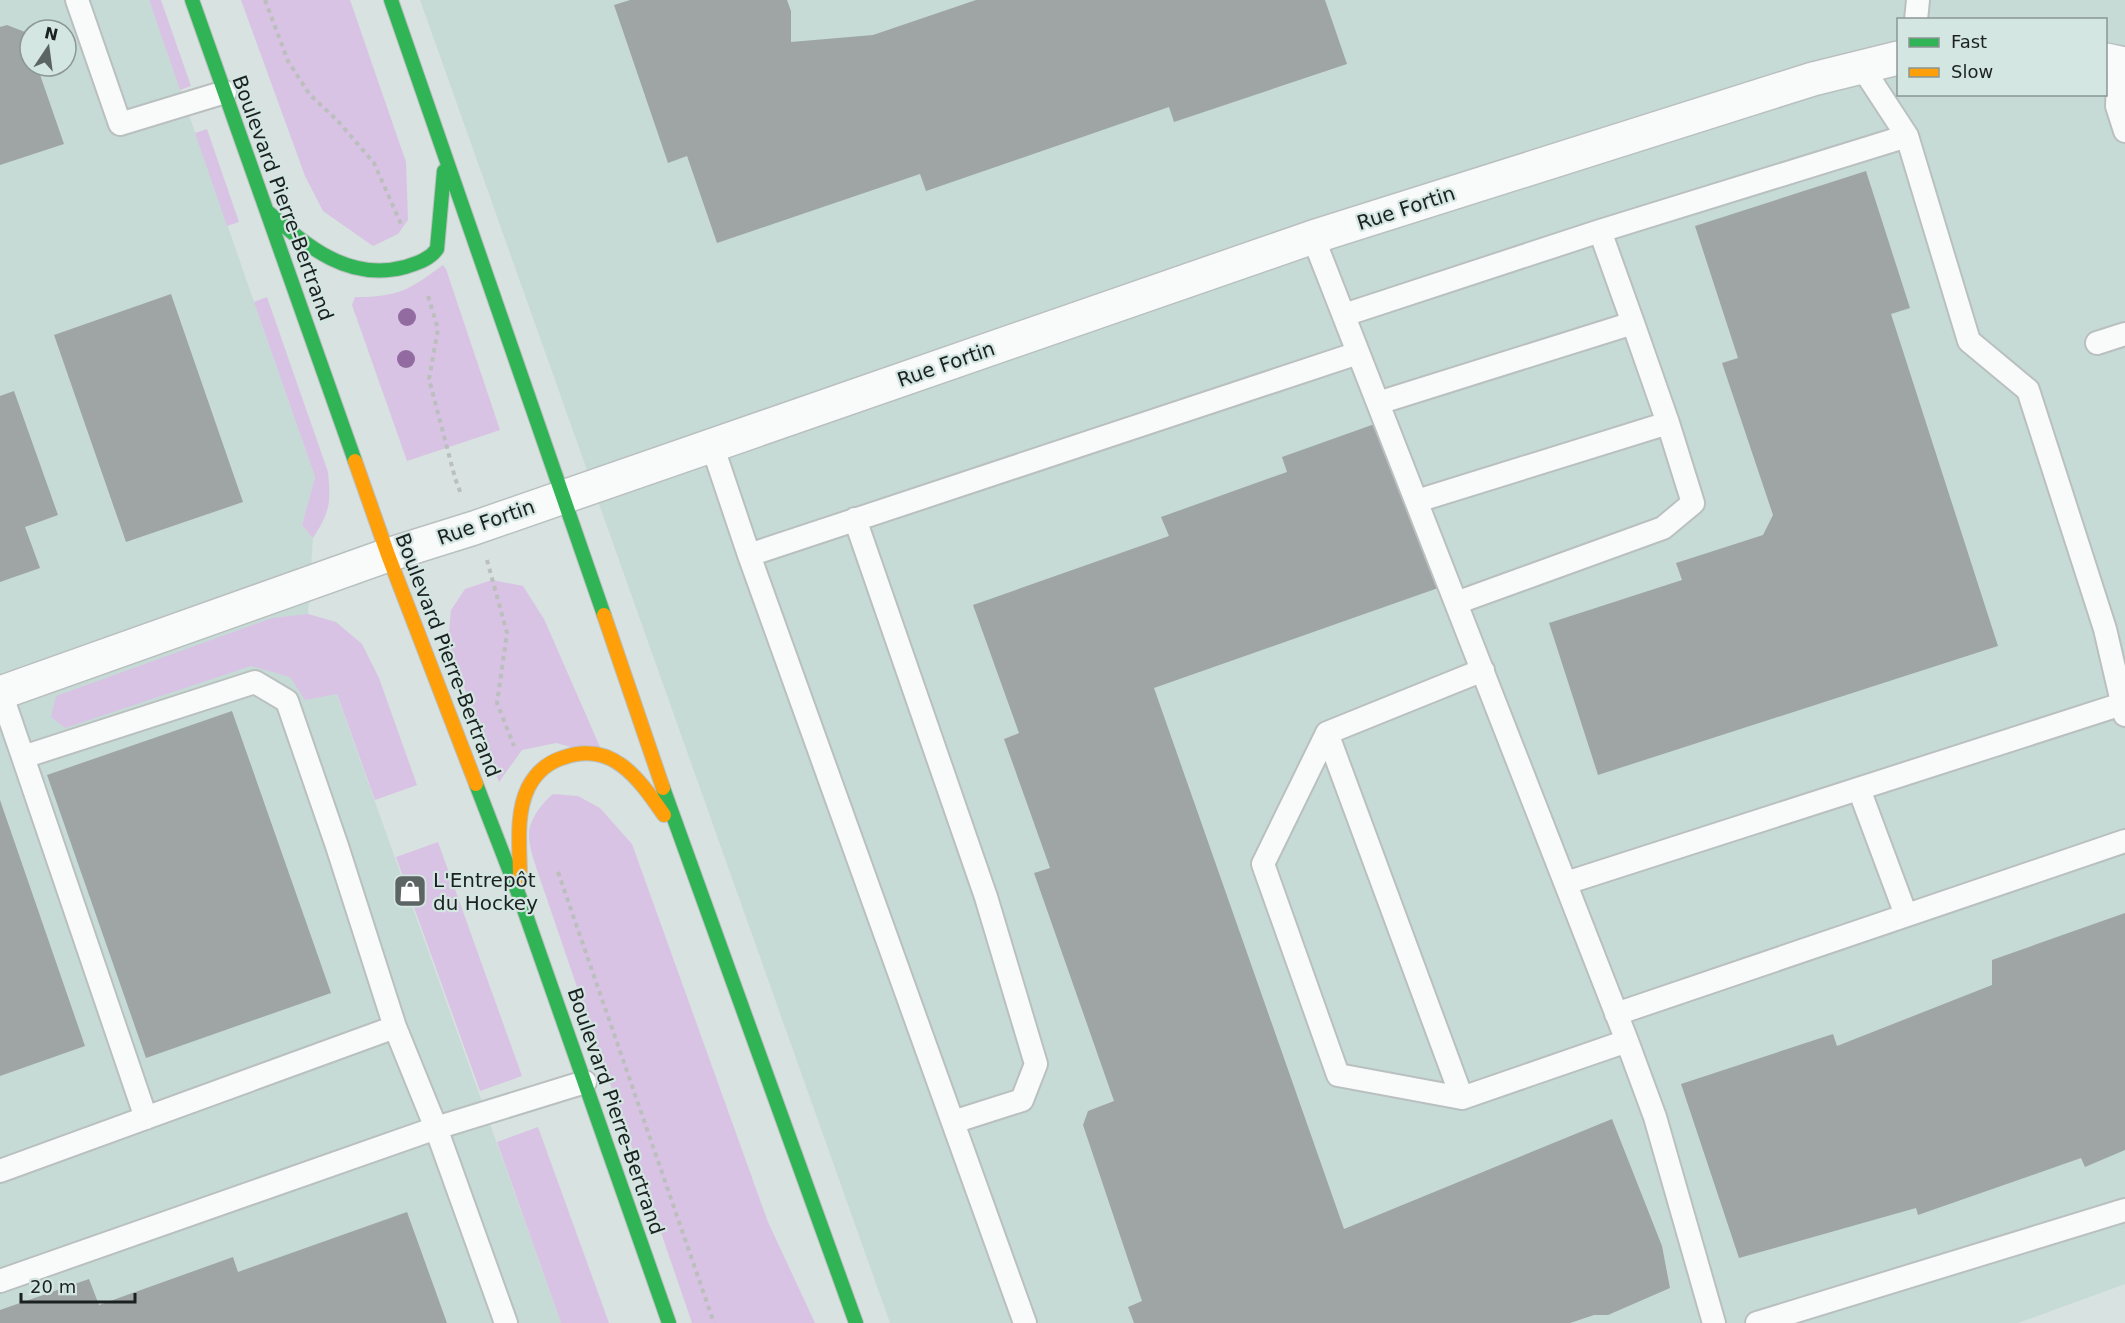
<svg xmlns="http://www.w3.org/2000/svg" width="2125" height="1323" font-family="'DejaVu Sans',sans-serif">
<style>
.built{fill:#c7dbd6;fill-rule:evenodd}
.green{fill:#d8c3e4}
.building{fill:#9ea5a4}
.lines{fill:none;stroke-linecap:round;stroke-linejoin:round}
.lane-casing{stroke:#b9c0bf;stroke-width:26}
.street-casing{stroke:#b9c0bf;stroke-width:36}
.fast-casing{stroke:#b9c0bf;stroke-width:16}
.slow-casing{stroke:#b9c0bf;stroke-width:16}
.path{stroke:#bbbfbd;stroke-width:4;stroke-dasharray:4.5 4.5;stroke-linecap:butt}
.lane{stroke:#f9fbfa;stroke-width:22}
.street{stroke:#f9fbfa;stroke-width:33}
.fast{stroke:#30b455;stroke-width:14}
.slow{stroke:#ff9f0a;stroke-width:14}
.tree{fill:#926ca0}
.labels{text-anchor:middle;stroke-width:4.5;stroke-linejoin:round;paint-order:stroke}
.street-label{font-size:20px;fill:#1a211f;stroke:#d4e6e2}
.poi-label{font-size:20px;fill:#1a211f;stroke:#d4e6e2;text-anchor:start}
</style>
<rect width="100%" height="100%" fill="#d8e2e0"/>
<!-- built -->
<path class="built" d="M0,0H149L315,477L302,525L313,538L308,614L561,1323H0ZM30,30H66V66H30Z
M420,0H2125V1284L2018,1323H890ZM1898,20H2106V94H1898Z"/>
<!-- green -->
<path class="green" d="M149,0H161L191,86L180,90Z
M241,0H350L406,162L408,220L398,234L373,246L323,211L305,176Z
M207,129L239,222L227,226L195,133Z
M443,265L446,269L500,430L407,461L352,305L355,297C399,297 409,290 443,265Z
M267,297L328,472C331,503 330,512 313,538L302,525L315,477L254,302Z
M492,580L523,586L544,619L604,756L556,743L522,750L499,782L448,643L451,610L465,589Z
M308,614L336,622L362,644L379,678L417,785L375,800L337,694L305,700L290,677L251,666L65,728L51,717L56,696L272,618Z
M553,794L578,796L600,808L632,844L768,1222L815,1323H692L537,870C534,860 529,847 529,836C528,821 542,803 553,794Z
M438,842L522,1076L480,1091L396,857Z
M538,1127L609,1323H561L497,1142Z"/>
<!-- building -->
<path class="building" d="M630,0H787L791,11V42L873,35L976,0H1325L1347,64L1174,122L1169,107L926,191L920,174L717,243L687,156L668,163L614,5Z
M7,25L25,32L30,47V66H37L64,144L0,165V27Z
M1866,171L1910,308L1891,314L1998,646L1598,775L1549,623L1682,580L1676,563L1763,535L1773,515L1722,363L1738,358L1695,226Z
M171,294L243,502L126,542L54,335Z
M14,391L58,515L25,527L40,568L0,582V396Z
M1383,421L1441,587L1154,688L1344,1229L1612,1119L1662,1246L1670,1288L1608,1315H1594L1570,1323H1134L1128,1307L1142,1301L1083,1125L1088,1111L1114,1101L1034,873L1050,868L1004,739L1019,733L973,605L1169,536L1161,517L1287,472L1282,457Z
M232,711L331,993L146,1058L47,775Z
M0,800L85,1046L0,1076Z
M2125,913V1150L2085,1167L2081,1158L1918,1215L1916,1208L1739,1258L1681,1084L1833,1034L1837,1046L1992,985V960Z
M407,1212L447,1323H0V1310L89,1279L99,1305L233,1257L238,1272Z"/>
<g class="lines">
<defs>
<path id="lane" d="M77,0L120,124L225,92
M1916,20L1918,0
M2119,63L2117,106L2125,131
M1907,136L1969,341L2028,390L2105,629L2125,715
M1600,231L1633,323
M1313,237L1627,1041L1655,1117L1714,1323
M1344,315L1600,231L1907,136L1862,67
M2097,343L2125,334
M1378,403L1633,323L1668,423L1693,503L1663,528L1456,603
M712,445L749,555L1025,1323
M1417,501L1668,423
M855,519L986,897L1036,1064L1022,1100L953,1122
M749,555L1358,353
M1,693L23,757
M1327,733L1263,864L1338,1075L1462,1098L1327,733L1483,670
M1859,789L1906,915
M1566,883L2122,704
M1616,1014L2125,841
M1462,1098L1627,1041
M146,1118L23,757L255,682L287,701L337,846L395,1027
M0,1171L395,1027L436,1128L0,1281
M506,1323L436,1128L585,1082
M1757,1323L2125,1210"/>
<path id="street" d="M2106,60L2125,64
M0,693L388,555L474,528L1313,237L1813,79L1898,58"/>
<path id="fast" d="M192,0L355,461
M391,0L604,615
M268,212C308,247 349,282 405,267C417,263 429,260 437,249L444,171
M476,784L520,898L669,1323
M663,788L856,1323"/>
<path id="slow" d="M355,461L388,555L476,784
M604,615L663,788
M520,879C520,850 515,815 528,788C535,774 547,763 562,758C612,739 639,779 664,815"/>
</defs>
<!-- lane casing -->
<use href="#lane" class="lane-casing"/>
<!-- street casing -->
<use href="#street" class="street-casing"/>
<!-- fast casing -->
<use href="#fast" class="fast-casing"/>
<!-- slow casing -->
<use href="#slow" class="slow-casing"/>
<!-- path -->
<path class="path" d="M265,0L288,61L310,95L337,120L374,163L401,224
M428,296L438,329L429,379L455,478L461,494
M487,560L507,633L497,703L514,746
M558,872L714,1323"/>
<!-- lane -->
<use href="#lane" class="lane"/>
<!-- street -->
<use href="#street" class="street"/>
<!-- fast -->
<use href="#fast" class="fast"/>
<!-- slow -->
<use href="#slow" class="slow"/>
</g>
<!-- trees -->
<g class="tree">
<circle cx="407" cy="317" r="9"/>
<circle cx="406" cy="359" r="9"/>
</g>
<!-- icons -->
<defs>
<symbol id="shop-square" viewBox="-11 -11 22 22"><rect x="-9" y="-9" width="18" height="18" rx="4" fill="#5c6563" stroke="#d4e6e2"/><path d="M-5-2.5h2.3a2.7 3.5 0 0 1 5.4 0H5L5.5 6h-11ZM-1.5-2.5h3a1.5 2.3 0 0 0-3 0Z" fill="#fff"/></symbol>
</defs>
<g fill-rule="evenodd">
<use href="#shop-square" x="391" y="872" width="38" height="38"/>
</g>
<g class="labels">
<!-- street labels -->
<g class="street-label">
<text transform="translate(283 198) rotate(70)" y="7">Boulevard Pierre-Bertrand</text>
<text transform="translate(1406 208) rotate(-18)" y="7">Rue Fortin</text>
<text transform="translate(946 364) rotate(-19)" y="7">Rue Fortin</text>
<text transform="translate(486 522) rotate(-19)" y="7">Rue Fortin</text>
<text transform="translate(448 655) rotate(69)" y="7">Boulevard Pierre-Bertrand</text>
<text transform="translate(616 1111) rotate(71)" y="7">Boulevard Pierre-Bertrand</text>
</g>
<!-- poi labels -->
<g class="poi-label">
<text x="433" y="887">L'Entrepôt<tspan x="433" dy="23">du Hockey</tspan></text>
</g>
</g>
<!-- legend -->
<rect x="1897" y="18" width="210" height="78" fill="#d4e6e2" stroke="#8a9794" stroke-width="1.5"/>
<rect x="1909" y="38" width="30" height="9" fill="#30b455" stroke="#8a9794" stroke-width="1.5"/>
<text x="1951" y="48" font-size="18" fill="#1a211f">Fast</text>
<rect x="1909" y="68" width="30" height="9" fill="#ff9f0a" stroke="#8a9794" stroke-width="1.5"/>
<text x="1951" y="78" font-size="18" fill="#1a211f">Slow</text>
<!-- north arrow -->
<g transform="translate(48 48) rotate(13)"><circle r="28" fill="#d4e6e2" stroke="#8a9794" stroke-width="1.5"/>
<path d="M0-4.5L10 22L0 15L-10 22Z" fill="#5c6563"/>
<text y="-9" font-size="16" font-weight="bold" text-anchor="middle" fill="#1a211f">N</text>
</g>
<!-- scale -->
<path d="M21 1293v9h114v-9" fill="none" stroke="#1a211f" stroke-width="3"/>
<text x="30" y="1293" font-size="18" fill="#1a211f" stroke="#d4e6e2" stroke-width="4.5" paint-order="stroke">20 m</text>
</svg>
